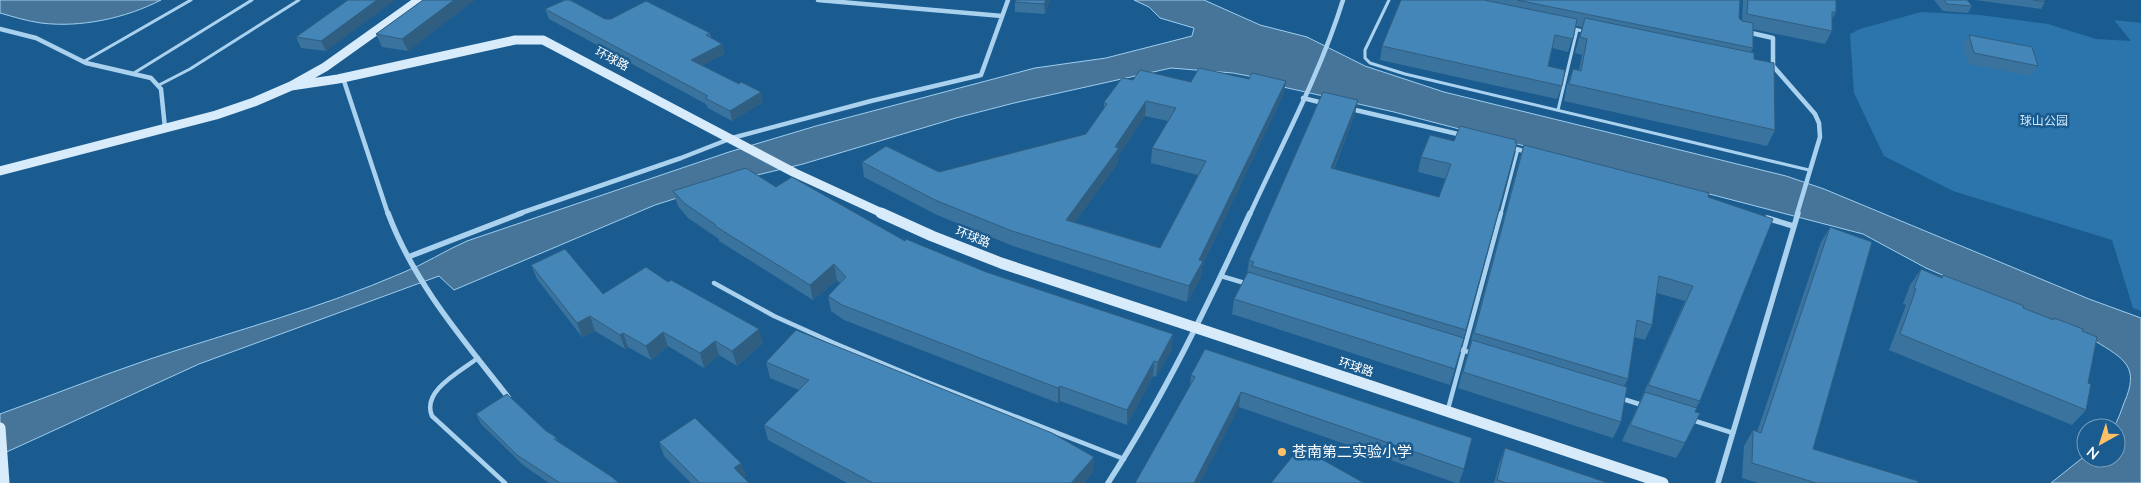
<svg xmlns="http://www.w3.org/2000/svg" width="2141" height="483" font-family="Lato,'Noto Sans SC',sans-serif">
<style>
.green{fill:#2b75ac}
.water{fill:#467599;stroke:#9dcef0}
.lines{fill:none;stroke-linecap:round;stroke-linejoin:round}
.lane-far1{stroke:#aad1ee;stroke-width:3}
.lane{stroke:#aad1ee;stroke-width:4.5}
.street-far1{stroke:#aad1ee;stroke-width:4.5}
.street{stroke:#aad1ee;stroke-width:5.5}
.secondary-far1{stroke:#d7ebfa;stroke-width:9}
.secondary{stroke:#d7ebfa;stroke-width:11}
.wall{fill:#3a739e;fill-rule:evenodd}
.shaded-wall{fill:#305e81}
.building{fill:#4486b8;stroke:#305e81;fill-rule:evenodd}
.poi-dot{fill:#ffc167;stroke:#1b5c90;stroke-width:2}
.labels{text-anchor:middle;stroke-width:5;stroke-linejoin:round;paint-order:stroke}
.street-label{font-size:12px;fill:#fff;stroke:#1b5c90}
.park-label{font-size:12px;fill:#d0e8fa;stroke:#1b5c90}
.near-poi-label{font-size:15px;fill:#fff;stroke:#1b5c90;text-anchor:start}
</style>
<rect width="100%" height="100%" fill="#1b5c90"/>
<!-- green -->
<path class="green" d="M1921,12L1980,15L2048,24L2096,39L2131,41L2114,20L2141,23V311L2133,308L2112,240L1953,191L1884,156L1854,93L1850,34L1860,29Z"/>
<!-- water -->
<path class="water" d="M0,0H161C126,18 81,28 41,23C27,21 14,17 0,13Z
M1134,0H1204L1260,25L1307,37L1365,66L1444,92L1786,176L1824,189L2089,299L2141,318V483H2051L2086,455V458H2116V428H2113C2118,421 2121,411 2124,403C2140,367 2125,359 2095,341L1926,268L1863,234L1394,112L1270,84L1259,78L1233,73L1171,68L1014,103L956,118L803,164L724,183L655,205L454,290L439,276L199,364L0,455V414C50,396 100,376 150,359C234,331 321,308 402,273C425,264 444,251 467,241L729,152L816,126L1035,68L1106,58L1192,36L1194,28L1160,18L1149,7Z"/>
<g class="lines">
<!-- lane-far1 -->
<path class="lane-far1" d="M1389,0L1365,50V58L1370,63L1405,74L1809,170
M1571,28L1586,32
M83,62L191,0
M134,73L252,0
M159,85L190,69L299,0
M1558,110L1577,30
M1501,214L1518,149"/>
<!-- lane -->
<path class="lane" d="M1221,276L1248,284
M714,283L774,316L834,343L922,380L1124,459
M1458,349L1472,353
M478,358C461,371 421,391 432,416L505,483
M1620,398L1642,405
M1448,409L1501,213
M1692,420L1733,433"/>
<!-- street-far1 -->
<path class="street-far1" d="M818,0L1002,16
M0,29L36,38L86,63L151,78L161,89L165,128
M1747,32L1773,38V66L1815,114L1819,123L1820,137L1797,214
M343,78L388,214
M1303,98L1323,103
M1351,109L1462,135
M1509,147L1527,152
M518,214L681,158L732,138L871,101L981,75L1008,0
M1250,214C1282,144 1320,74 1343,0"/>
<!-- street -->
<path class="street" d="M388,213C414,283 462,338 508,397
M1767,218L1793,226
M408,257L522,213
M1108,483C1163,398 1208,305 1250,213
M1718,483L1798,213"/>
<!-- secondary-far1 -->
<path class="secondary-far1" d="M291,86L338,79L515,40H543L795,173L884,214
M0,171L216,115L254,102L291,86L325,67L419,0"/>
<!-- secondary -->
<path class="secondary" d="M881,213L932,236L1001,263L1663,483
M0,428L4,483"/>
</g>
<!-- wall -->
<path class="wall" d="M348,0L326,51L301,48L296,37Z
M423,0L408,51L382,47L376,34Z
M1016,0H1050L1045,14L1015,12V2Z
M1401,0H1740L1739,18L1742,21L1743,0H1836V12L1832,19V31L1825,44L1753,29V48L1751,52L1775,130L1767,146L1564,101L1567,85L1573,69L1579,70L1582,55L1575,53L1582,27L1576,26L1568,52L1552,48L1548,66L1562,86L1557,99L1380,60L1382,46Z
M1934,0H1967L1972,6L1968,13L1943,11Z
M1975,0H2044L2045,2L2041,9Z
M545,9L605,19L710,33L711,38L722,44L724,54L702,65L763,102L732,121L708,108L706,104L549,19Z
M1969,35L2038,66L2031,76L1968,64L1963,45Z
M1249,79L1286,81L1283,95L1202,266L1201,277L1187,302L1013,246L937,215L864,177L862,162L939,172L1086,134L1104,108V102L1133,80L1191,82ZM1145,116L1168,121L1152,148L1151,163L1198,175L1160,248L1075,222L1118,163V156Z
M1355,114L1334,169L1439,197L1446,179L1418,172L1421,157L1454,141L1466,330L1455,369L1450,385L1232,314L1234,299L1247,275L1249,260Z
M1524,145L1709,193L1700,401L1696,408L1685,443L1676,458L1622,441L1685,301L1657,293L1652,325L1645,340L1634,337L1628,379L1624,386L1621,422L1613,438L1458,388L1469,348L1519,160Z
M776,187L905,241L1172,349L1156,377L1153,376L1127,425L1060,401L1058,403L844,320L831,311L828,296L840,283L837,280L813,300L719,241V239L688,218L678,206L673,191Z
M1830,227L1813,449L1918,483H1758L1742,478L1744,446L1753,430L1757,432L1821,242Z
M531,265L603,294L668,282L763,343L737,366L719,355L704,368L668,346L651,360L628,347L625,349L595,331L582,337L537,279Z
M1921,269L1942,277L1943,275L2052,320L2054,318L2082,331L2088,383L2086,410L2072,425L1889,350L1906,305L1903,304L1910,285Z
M766,362L1094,457L1093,472L1084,483H847L768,440L764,425L799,390L770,378Z
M1191,375L1464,469L1459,483H1456L1239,407L1190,386Z
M476,414L546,431L556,437L558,442L619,483H549L523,465L481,424Z
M659,442L741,463L746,477L744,478L749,483H691L664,456Z
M1505,448L1608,483H1494L1499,464Z"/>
<!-- shaded-wall -->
<path class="shaded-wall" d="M377,0H395L326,51L321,41Z
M454,0H475L408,51L402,39Z
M1046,0H1050L1045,14L1044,4Z
M722,44L724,54L694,70L691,60Z
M1286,81L1283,95L1202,266L1201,277L1187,302L1189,286L1199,260Z
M761,92L763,102L732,121L730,111Z
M1358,100L1355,114L1328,182L1331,168Z
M1146,101L1145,116L1118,156V163L1066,235V220Z
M834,264L837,280L813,300L810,285Z
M590,316L595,331L582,337L577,323Z
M759,329L763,343L737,366L732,351Z
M663,332L668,346L651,360L646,346Z
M623,333L628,347L625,349L620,335Z
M1173,334L1172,349L1156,377L1158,362Z
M715,341L719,355L704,368L700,353Z
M1154,361L1153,376L1127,425V410Z
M1060,386V401L1058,403V388Z
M1241,392L1239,407L1200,483H1194Z
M1094,457L1093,472L1084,483H1071Z
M741,463L746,477L738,482L734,468Z"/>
<!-- building -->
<path class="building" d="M348,0H377L321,41L296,37Z
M423,0H454L402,39L376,34Z
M565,0H570L605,19H611L646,1L710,33L706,35L722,44L691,60L739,84L741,82L761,92L730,111L705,98L708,96L545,9Z
M1016,0H1046L1044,4L1015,2Z
M1401,0H1484L1577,19L1573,39L1555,35L1548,66L1565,70L1562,86L1382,46Z
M1517,0H1740L1739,18L1742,21L1753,23V48Z
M1748,0H1836V12H1832V31L1747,14Z
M1944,0H1967L1972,6L1947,4Z
M2033,0H2044L2045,2Z
M1585,18L1754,53V59L1774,63L1775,130L1569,84L1573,69L1581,71L1587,39L1580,37Z
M1969,35L2032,47L2038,66L1974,53Z
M1199,68L1249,79L1252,73L1286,81L1199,260L1203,261L1189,286L1012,231L935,200L862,162L886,146L939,172L1086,134L1107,104L1104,102L1122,78L1133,80L1140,70L1191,82ZM1146,101L1176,108L1152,148L1206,161L1160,248L1066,220L1119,148L1115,147Z
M1323,92L1358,100L1331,168L1439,197L1451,164L1421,157L1430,135L1454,141L1460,126L1516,140L1515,143H1517L1503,195L1466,330L1252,266L1254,262L1249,260Z
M1524,145L1709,193L1708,197L1773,219L1700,401L1648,385L1693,286L1659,276L1652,325L1637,320L1628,379L1474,333Z
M746,168L776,187L792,177L905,241L906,239L986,272L1173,334L1158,362L1154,361L1127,410L1060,386L1058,388L842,305L828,296L846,277L834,264L810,285L715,226L716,225L684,203L673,191Z
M1830,227L1872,242L1813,449L1918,481V483H1816L1752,463L1753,430L1761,433Z
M565,249L603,294L646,267L668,282L671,280L759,329L732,351L715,341L700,353L663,332L646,346L623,333L620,335L590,316L577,323L531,265Z
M1921,269L1942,278L1943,275L2024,306L2023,308L2054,320V318L2083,329L2082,331L2097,337L2088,383L2091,384L2086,410L1900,334L1916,289L1914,288Z
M1248,272L1464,338L1455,369L1234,299Z
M796,330L1052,433L1094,457L1071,483H873L764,425L809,380L766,362Z
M1472,340L1627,387L1621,422L1463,372Z
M1205,349L1472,438L1464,469L1241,392L1194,483H1135L1195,377L1191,375Z
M1645,392L1697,408L1695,412L1700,413L1685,443L1630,425Z
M507,394L546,431L556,437L554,439L612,477L619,483H560L517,455L476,414Z
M695,418L741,463L734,468L749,483H700L659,442Z
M1300,447L1364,483H1271Z
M1505,448L1608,483H1506L1497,480Z"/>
<!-- markers -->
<circle class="poi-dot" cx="1282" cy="452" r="5"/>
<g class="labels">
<!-- street labels -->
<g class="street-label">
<text transform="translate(612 59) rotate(28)" y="4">环球路</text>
<text transform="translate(973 237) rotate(22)" y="4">环球路</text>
<text transform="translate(1356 367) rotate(18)" y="4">环球路</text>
</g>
<!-- park labels -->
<g class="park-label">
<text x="2044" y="125">球山公园</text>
</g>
<!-- near-poi labels -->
<g class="near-poi-label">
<text x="1292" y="457">苍南第二实验小学</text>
</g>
</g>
<!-- north arrow -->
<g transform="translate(2101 443) rotate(219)"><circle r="24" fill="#1b5c90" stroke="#769dbc"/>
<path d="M0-4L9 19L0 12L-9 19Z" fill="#ffc167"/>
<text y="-8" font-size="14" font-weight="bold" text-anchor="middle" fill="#ffffff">N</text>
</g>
</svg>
